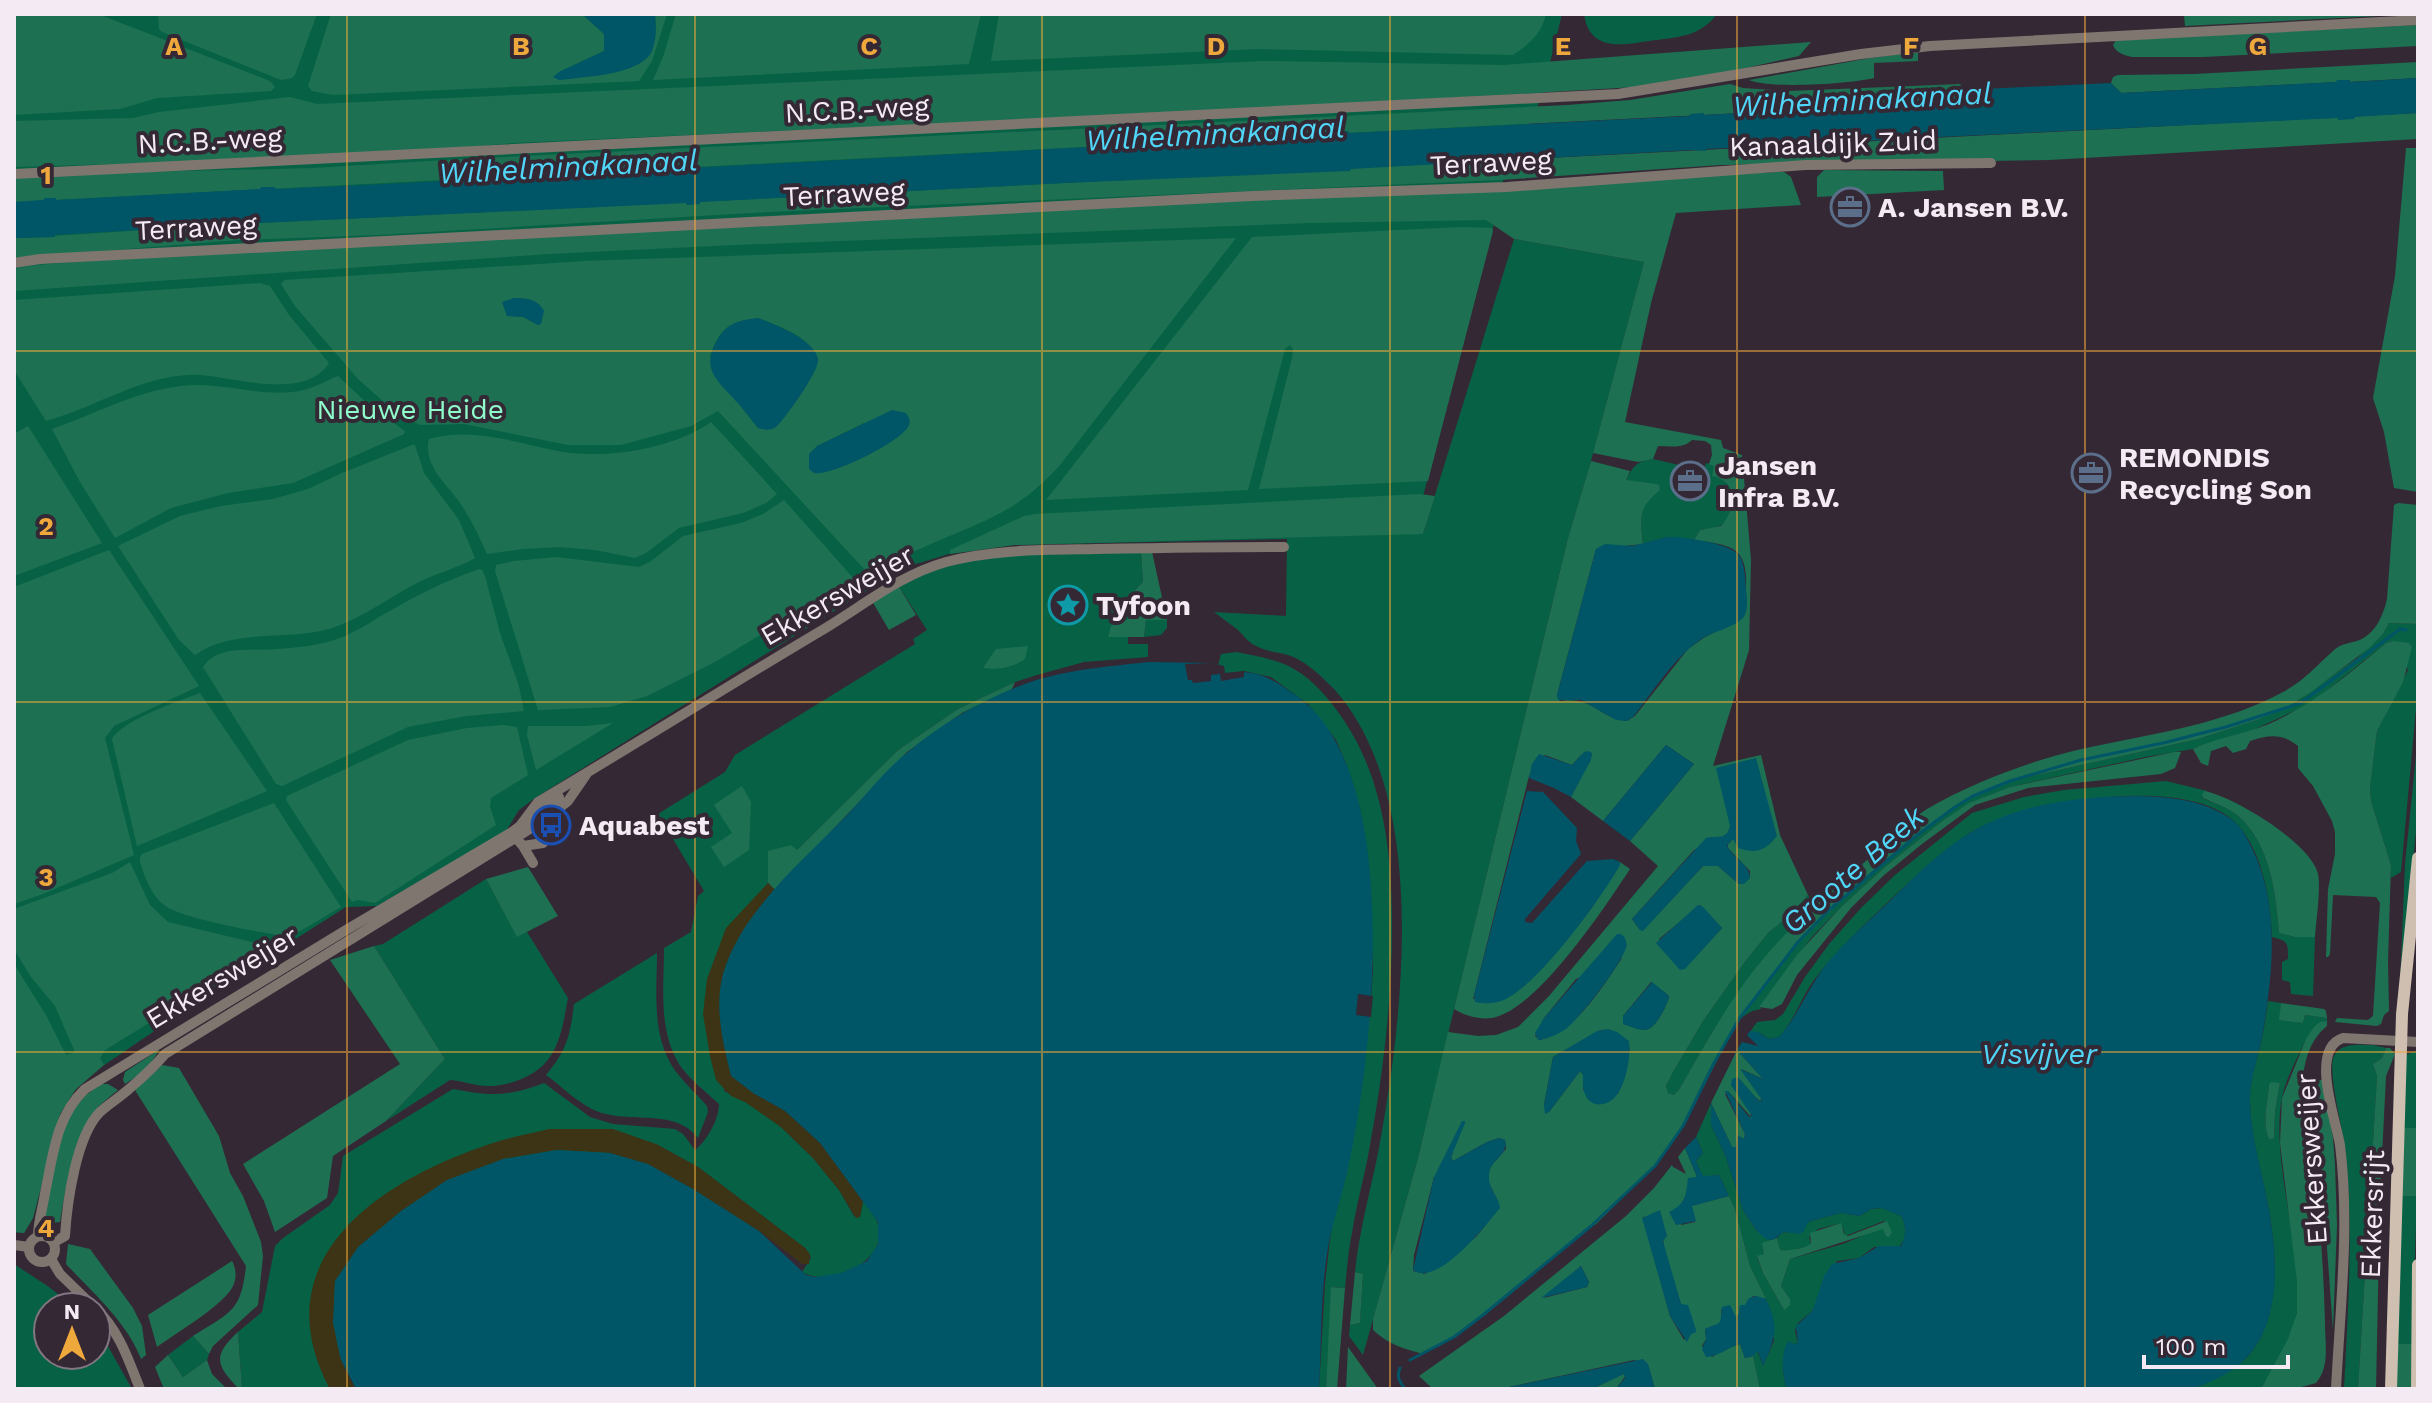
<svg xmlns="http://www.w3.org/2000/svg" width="2432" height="1403" font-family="'Work Sans',sans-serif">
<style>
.green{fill:#076245;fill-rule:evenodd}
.forest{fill:#1d7152;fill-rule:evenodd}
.sand{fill:#3c3414}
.water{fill:#056}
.pier{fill:#352835}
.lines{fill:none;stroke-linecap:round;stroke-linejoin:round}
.stream{stroke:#056;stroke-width:3}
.minor{stroke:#7e766f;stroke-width:10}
.major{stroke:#cfbfb1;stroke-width:12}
.grid{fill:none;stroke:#eea83c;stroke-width:2;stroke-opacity:0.55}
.labels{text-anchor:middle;stroke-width:8;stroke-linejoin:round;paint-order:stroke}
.street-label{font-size:28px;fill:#f3eaf3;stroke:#352835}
.poi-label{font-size:28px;font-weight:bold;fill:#f3eaf3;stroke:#352835;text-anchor:start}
.park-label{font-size:28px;fill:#8efccb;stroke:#352835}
.water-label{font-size:30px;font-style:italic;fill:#50d6f7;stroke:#352835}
.grid-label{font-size:26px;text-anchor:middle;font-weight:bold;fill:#eea83c;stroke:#352835;stroke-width:8;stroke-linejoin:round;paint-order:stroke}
</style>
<rect width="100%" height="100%" fill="#352835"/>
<!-- green -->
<path class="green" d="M14,14H1562L1541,99L1505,172L1495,220L1414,531L1423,534L1514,239L1644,262L1591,461L1568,538L1418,1158L1363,1355L1349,1336L1350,1325L1360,1323L1363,1274L1355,1272C1359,1232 1370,1193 1378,1153C1403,1021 1431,797 1334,689C1322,677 1307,662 1291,656C1280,652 1267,652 1256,646C1249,643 1244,636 1238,630C1230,624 1222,618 1214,612L1286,616L1287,539L1014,545L949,554L903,568L535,798L519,810L506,831L377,906L346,907L218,988L91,1074L75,1090L60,1114L33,1218L24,1233L14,1232Z
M1584,14H1717C1699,38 1676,37 1649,41C1623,45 1589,52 1584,14Z
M1653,459L1679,465L1681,471L1702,475L1706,463L1715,465L1713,476C1734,480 1740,507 1724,523C1718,529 1708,528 1700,530L1694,540L1667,537L1643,544C1640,517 1638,508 1659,490L1626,480C1632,467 1638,460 1653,459Z
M1141,552L1143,582L1135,590L1134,617L1129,619L1128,644H1148V657L1084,662L1037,675L1015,682L958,709L898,750L797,850L762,890L724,1091L745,1101L781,1127L813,1158L839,1190L854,1216L860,1217L863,1201C869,1209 877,1217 879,1228C885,1264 827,1288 802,1272L811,1258L805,1248L698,1167L656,1144L323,1375L330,1389H242L238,1332L262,1312L275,1246L283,1238L330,1205L338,1193L343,1156L453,1089C491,1096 507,1097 544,1083L590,1117L613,1124L675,1129L683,1134L695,1150C707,1141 719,1119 719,1104C706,1092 689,1079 679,1064C658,1029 664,987 664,948L691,932L698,896L704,891L658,814L725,772L735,755L915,644L913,639L927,630L898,585C913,579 929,571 944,566C1007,549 1076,553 1141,552Z
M1146,620H1167V628L1161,635L1144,637Z
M2389,623L2418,624V687L2401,872L2391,878V865L2371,801L2370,788L2377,731L2408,670L2393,641L2386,643L2320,696L2303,707L2255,729L2193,749L2145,757L2010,787L1970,803L1941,822L1885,867L1841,907L1812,937L1760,1007L1761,1009L1752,1011L1739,1019L1810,928L1859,883L1955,807L1973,796L2010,781L2198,739L2257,720L2299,700L2357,658L2383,634Z
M1236,652C1252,655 1269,658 1284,664C1310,675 1329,698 1345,722C1382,778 1391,847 1392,914C1393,995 1383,1076 1368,1156C1363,1182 1356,1207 1352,1233C1348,1251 1347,1270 1345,1288L1332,1287L1326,1389H1319L1325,1284L1330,1239L1370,1014L1373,969L1367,850L1360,809L1346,763L1336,740L1308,704L1271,677L1244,671L1225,674L1218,666L1221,654Z
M2418,736V810L2399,1009L2405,864Z
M2166,781L2207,791L2202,798C2214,803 2227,807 2237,815C2270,843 2276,893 2279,933L2295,937H2315L2313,996L2291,994L2290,982L2282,980V962L2288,959C2288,942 2288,941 2272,937C2271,901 2262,849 2236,823C2188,773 2021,801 1968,834C1939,853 1914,878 1889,901C1863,926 1836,951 1814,980C1801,998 1794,1021 1779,1037L1769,1039L1758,1032H1750L1757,1022L1775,1020L1783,1014L1805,977L1829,944L1861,908L1895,875L1972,813L2024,797L2064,790Z
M486,879L517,936L527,932L568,998C561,1035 558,1065 519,1080C508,1084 499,1086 488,1086C475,1086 463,1081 450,1080L386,1121L445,1059L374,946L383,944Z
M1808,895L1816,904L1758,965L1713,1031L1680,1088L1674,1095L1668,1093L1666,1086L1672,1074L1703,1021L1747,959L1769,932L1789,916Z
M657,953C657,992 651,1034 674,1069C683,1082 697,1094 707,1106L708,1112L698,1138C674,1106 625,1126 592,1109C576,1101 561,1086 546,1075C567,1050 570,1036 574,1004Z
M2268,1001L2281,1003L2280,1020L2303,1023L2305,1015L2327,1018V1021C2313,1024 2306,1040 2300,1052C2293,1066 2285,1082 2282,1098C2273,1142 2289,1205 2294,1250C2296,1270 2301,1292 2297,1312C2293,1339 2275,1365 2261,1389H2192C2208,1383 2238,1368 2249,1355C2283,1315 2277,1248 2267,1200C2261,1169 2251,1136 2250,1104C2249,1082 2256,1063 2261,1043C2264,1029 2266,1015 2268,1001ZM2280,1083L2275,1112L2274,1138L2270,1140C2261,1127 2268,1101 2269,1085Z
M2373,1045L2386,1048L2382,1058L2373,1064L2377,1076L2358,1389H2344C2348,1309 2354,1227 2345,1148C2343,1130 2327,1069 2334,1056C2341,1042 2360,1045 2373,1045Z
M2413,1052H2418V1128H2404L2406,1055Z
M1711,1103V1125L1726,1157L1743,1210L1757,1231L1771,1240L1763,1249L1765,1254L1757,1257L1763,1273L1784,1310L1790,1299L1781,1286L1790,1259L1843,1244L1889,1224L1884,1221L1845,1236L1843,1228L1837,1224L1818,1229L1809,1237L1811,1245L1808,1246L1791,1251L1780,1250L1777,1238L1782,1233C1798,1229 1797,1241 1808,1222L1840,1213L1860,1216L1871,1209L1882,1208L1901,1216C1907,1226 1907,1238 1899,1247H1874L1859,1258L1837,1261L1813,1310L1798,1323L1795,1331L1798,1343L1794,1344L1783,1370L1786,1389H1760L1753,1356L1757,1350L1763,1366L1774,1341L1770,1308L1750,1266L1735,1209L1719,1175L1703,1177L1696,1161L1703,1153L1696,1137Z
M2401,1196H2417L2412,1344H2397Z
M14,1264L49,1287L74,1307H48V1355H96V1325L132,1389H19L14,1384Z
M193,1336L209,1354L207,1360L183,1377L168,1355Z"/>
<!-- forest -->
<path class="forest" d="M14,14H98L270,81L275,87L271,91L157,98L120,109L14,115Z
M158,14H317L295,75L292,78L281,80L162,32L159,29Z
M331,14H582L604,34V51L559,72V80L630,68L656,33L655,14H667L652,61L639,81L333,95L312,91L308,86Z
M676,14H981L969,64L653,80L663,57Z
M999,14H1546C1541,35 1530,43 1513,55L1258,49L991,61Z
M2418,14L2185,26L2184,15Z
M2418,25V46L2203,57H2132C2124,55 2116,53 2113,45L2116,40Z
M1811,42L1799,56L1711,76L1653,86L1237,110L512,143L457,148L185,162L14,167V121L133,118L159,112L290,97L317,104L1264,61L1504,65Z
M1918,52V61L1874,63V78C1850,84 1770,89 1749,80L1870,58Z
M2418,62V78L2347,82L2350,80H2337L2339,82L2121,93L2111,83L2113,77L2118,75L2194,74Z
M1730,84L1743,88L1789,91L1960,84L1974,101L1943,102L1946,100L1933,101L1935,103L1346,133L1348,131H1336L1338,134L54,200L56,198H45L47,200L14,202V178L101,173L314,168L462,159L1567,105L1630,100Z
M2418,113V139L2049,160L1721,165L1500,180L769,212L378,235L239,240L14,258V238L54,237L52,236L240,224L689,202L687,204H699L697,202Z
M2406,148H2418V492L2394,488L2384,432L2373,398L2395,276Z
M1824,170L1943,171L1944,190L1817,197V177Z
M1778,172H1784L1791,177L1801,205L1676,213L1651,303L1625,422L1721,440L1723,448L1742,455L1751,560L1749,650L1713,766L1761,755L1780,835L1808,895L1789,916L1769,932L1747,959L1703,1021L1672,1074L1666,1086L1668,1093L1674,1095L1680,1088C1704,1046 1728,1003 1758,965C1790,925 1829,893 1867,860C1886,843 1906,822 1927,809C1977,780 2035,759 2091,747C2156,733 2224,724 2283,692C2304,681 2317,665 2334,650C2341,644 2349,643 2357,641C2375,635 2383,616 2387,599L2394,505L2398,503L2418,505V624L2389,623L2383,634L2369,648L2311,692L2289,706L2257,720L2198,739L2010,781L1973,796L1943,815L1859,883L1798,942L1736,1024L1683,1126L1667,1149L1655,1166L1595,1225L1591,1226C1538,1269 1484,1323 1423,1354C1404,1349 1388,1344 1373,1330V1319L1418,1158L1448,1032L1478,1036L1496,1035L1518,1027L1549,996L1658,866L1630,841L1694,764L1666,745L1603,821L1571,797L1592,755H1581L1572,765L1545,755L1529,776L1473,999L1525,985L1590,910L1620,862L1630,869C1605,907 1540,1005 1496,1017C1483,1021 1465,1016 1454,1009L1568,538L1591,461L1630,471L1626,480L1656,484L1659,485L1660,490C1638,508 1640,517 1643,544L1596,549L1557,695L1560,701C1594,696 1598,718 1627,721L1635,716L1688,649L1705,637L1741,619C1745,602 1752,566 1737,552C1727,543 1706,542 1694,540L1700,530L1721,526C1736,510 1739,481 1712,476L1714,466L1709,464L1712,455L1711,445L1705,441L1692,440C1683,449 1670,446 1658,446L1653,459L1638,462L1593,453L1644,262L1514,239L1486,220L1309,223L734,245L549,254L14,291V269L36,265L174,255ZM1730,826L1733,839L1728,844V848L1750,871V878L1739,884L1718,866H1703L1643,930H1640L1632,919L1694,850L1721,838L1728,833ZM1700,905L1722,928L1685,968L1659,939ZM1622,958C1601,989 1577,1030 1540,1040L1535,1036L1544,1018L1576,979ZM1651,982L1669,996C1668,1004 1656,1027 1648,1029C1642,1032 1629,1025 1623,1024V1016ZM1601,1030L1630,1049L1618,1094L1583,1090V1075L1580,1071L1549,1112L1544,1105L1553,1057ZM1499,1138L1505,1140L1506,1149L1490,1167L1488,1181L1494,1193L1485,1226L1476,1237L1425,1274L1413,1271L1414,1255L1434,1177L1454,1152L1451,1157L1453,1161L1487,1142Z
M1461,227L1492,228L1493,231L1428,481L1259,489L1292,358L1293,349L1290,345L1285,349L1248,490L1046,500L1252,237Z
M1236,238L1060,465C1020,509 992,518 940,540C915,551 891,562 865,570L718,411L691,426L621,445H568L464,424L420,425L394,411L358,379L295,306L281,284L285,280L585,261ZM529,299L540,305L538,325L523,317L507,316ZM758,318C775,325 801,333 812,349C815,354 815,363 816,369L786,414L772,429L758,428L738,403L710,357C718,330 730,321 758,318ZM864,423L902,433L859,459L817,446Z
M260,283L270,286L289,315L329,363C305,401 234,377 200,375C146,372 96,408 46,421L14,370V300Z
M338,376L369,405L405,431L404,434L293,483L228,493L171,508L115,538L80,482L52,429C95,414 136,391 181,386C218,381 255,396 292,392C309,391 323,382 338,376Z
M711,422L777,494L766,503L743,513L679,528L646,553L635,558L595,550L559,547L523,549L487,554C480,538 473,523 464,509C451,487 422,467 429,439C474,426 518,444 563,452C608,459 673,449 711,422Z
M28,426L102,543L14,576V434Z
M412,445H415L424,473L459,520L475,558C458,568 437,573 419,582C390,597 362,618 332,628C288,642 234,627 195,655L179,640L118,546L180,516L221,506L273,499L308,489L342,473Z
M1420,494L1435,496L1423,534L1014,545L950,554V550L1024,516L1035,514Z
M784,500L854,579L715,662L647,696L610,707L538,710L495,571L496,565L514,561L556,557L639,567L650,562L683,536L741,523L763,514Z
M109,550L199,686L114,726L105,738L134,855L43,894L14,904V587Z
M1141,552H1152L1167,620H1146L1144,637H1108L1111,626L1134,617L1135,590L1143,582Z
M480,569L482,570L485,576L500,633L519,686L524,711L466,716L408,727L282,786L276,784L203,667C219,643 252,652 277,649C294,648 314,646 331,641C350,636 369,623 386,613C416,596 446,580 480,569Z
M898,585L916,615L889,630L872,601Z
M2393,641L2409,643L2412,647L2403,682L2377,731L2370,788L2371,801L2391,865L2388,961L2389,1011L2384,1015L2381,1024L2377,1026L2335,1022L2337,1018L2368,1020L2373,1016L2380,903L2376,897L2333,895L2330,954L2328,957H2326L2328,889L2335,854V832L2332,821L2313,786L2298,768V746C2282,733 2269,735 2250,741L2246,749L2233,753L2226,746L2211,751L2208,766L2201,763L2193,749C2216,738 2244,734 2269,724C2314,704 2349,674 2386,643Z
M1028,646L1025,659C1011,668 1000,670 983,668L996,649Z
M1015,682L1012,689L962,713L907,752L775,890L768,883V851L791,845L797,850L898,750L958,709Z
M200,693L267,791L137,846L112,739C122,720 179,701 200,693Z
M613,723L536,770L527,735L528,726H586Z
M503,725L517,727L528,775L491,798L490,807L496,825L375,903L358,900L352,902L286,800L287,796L408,740L467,728Z
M2174,752H2181L2175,768L2161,774L2028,788L1975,805L1922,844L1883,876L1851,908L1797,975L1782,1004L1772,1009L1759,1007L1797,955L1841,907L1885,867L1941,822L1969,803L2010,787Z
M742,786L751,802L749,850L724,867L711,847L732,833L714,805Z
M2205,791C2234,797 2311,843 2318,874C2321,888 2316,921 2315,937H2295L2279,933C2276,893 2270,843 2237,815C2227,807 2214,803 2203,798L2202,794Z
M274,803L341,907L290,937C264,933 182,919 164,905C151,895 145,877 140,862V857L142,854Z
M130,862L150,905L168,922L273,947L105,1050L100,1058L104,1065L75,1090L60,1114L33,1218L24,1233L14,1232V964L46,1015L66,1055L75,1052L55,1006L31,977L14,949V909L112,873Z
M528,867L558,916L517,937L486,879Z
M374,946L445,1059L386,1121L333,1156L327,1198L275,1232L264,1201L243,1164L400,1064L330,960Z
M2281,1003L2324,1009L2326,1011L2327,1018L2305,1015L2303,1023L2279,1020Z
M2327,1021V1026C2282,1062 2311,1153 2317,1202C2322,1242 2324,1284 2325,1324C2325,1344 2330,1367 2316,1383L2294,1389H2261L2288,1339L2297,1313V1281L2280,1143L2282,1098L2306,1039L2314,1027L2320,1022Z
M2386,1048H2390L2395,1054L2386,1076L2380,1196L2376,1389H2358L2377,1076L2373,1064L2382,1058Z
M160,1049L146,1070L125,1084L123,1080L125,1072Z
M1737,1050L1763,1079L1741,1069L1762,1097L1760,1101L1753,1095L1731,1085L1750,1110L1751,1117L1728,1091L1725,1094L1745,1134L1744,1139L1738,1136L1736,1148L1732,1147L1711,1103Z
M162,1065L179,1068L219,1136L230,1173L243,1196L261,1242L263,1256L258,1305L213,1346L209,1354L193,1336C230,1312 241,1313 246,1266L135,1090Z
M2311,1080H2323L2333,1138L2335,1165L2337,1225L2333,1330L2323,1193L2311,1116Z
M2271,1082L2280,1083L2275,1112L2274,1138L2270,1140C2261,1127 2268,1101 2269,1085Z
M101,1084H108L118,1090C111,1096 104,1101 98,1107C74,1135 66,1186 60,1222L43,1224C49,1192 56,1144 70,1115C76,1102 89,1092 101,1084Z
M2404,1128H2418L2417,1196H2401Z
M1685,1148L1697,1177C1687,1187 1687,1198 1678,1208L1681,1225L1695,1222L1691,1206L1729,1196L1735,1209L1750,1266L1766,1299L1753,1296L1745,1305L1740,1306L1739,1314L1736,1317L1721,1309L1722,1321L1719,1324L1705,1329L1706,1339L1702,1346L1712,1357L1729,1347L1740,1344L1745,1358L1753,1356L1760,1389H1655L1648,1365L1634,1360L1500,1389H1433L1419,1376L1504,1316L1626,1216L1654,1188L1672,1165L1673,1167L1686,1174L1678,1157ZM1643,1216L1663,1239L1665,1254L1681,1304L1692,1333L1684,1340L1670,1316ZM1581,1266L1589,1282L1587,1287L1544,1298Z
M1887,1221L1892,1232L1889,1237L1886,1236L1883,1229L1790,1259L1781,1286L1790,1299V1305L1784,1310L1763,1273L1757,1256L1764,1254L1762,1243L1777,1238L1780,1250C1790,1251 1802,1249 1811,1244L1810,1233L1841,1223L1844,1234L1848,1236Z
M68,1244L90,1249L133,1308L142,1326L146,1355L141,1359C127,1322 92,1292 66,1264Z
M232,1261C236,1268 237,1278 233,1286C224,1305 176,1333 157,1347L148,1315Z
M1355,1272L1363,1274L1360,1323L1350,1325Z
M1331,1287L1345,1288L1337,1389H1326Z
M238,1332L242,1389H239C216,1365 212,1356 238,1332Z
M2397,1344H2412L2411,1389H2395Z
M1348,1347L1378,1389H1346Z
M168,1355L183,1377L207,1360L212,1374L227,1389H164L155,1367Z
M1623,1374L1626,1375L1616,1389H1592Z"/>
<!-- sand -->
<path class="sand" d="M768,883L775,890L747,924L735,946L753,1093L785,1111L820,1143L863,1201L860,1217L856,1218L839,1190L813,1158L781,1127L745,1102L731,1096L716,1080L710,1056L703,1014L707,979L726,928Z
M549,1129H613L656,1144L698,1167L805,1248L810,1254L809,1264H802L759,1231L610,1153L557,1150L503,1159L335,1281C333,1322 333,1354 356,1389H330C260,1259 381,1180 490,1144C509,1137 529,1134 549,1129Z"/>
<!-- water -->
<path class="water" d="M582,14H655C656,26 657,41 651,53C638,75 583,77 559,80L553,77L559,72L604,51V34Z
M2418,78V113L2355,117L2354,119L2338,120V118L1919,138V141H1905L1904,139L1706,149V151L1692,150L1351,169L1350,171L1065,183L700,202V204L687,205L686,203L240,224L55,235V237L14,238V202L43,200L45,198H56V200L260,189L261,187H275V189L385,184L1335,134L1336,132L1348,131L1349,133L1690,116V114L1704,113V115L1932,103L1933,101H1974L1983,89L2111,83L2121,93L2336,82L2337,80H2350V82Z
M514,298C526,298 538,299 544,311L541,324L538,325L523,317L507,316L502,302Z
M758,318C774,324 815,340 818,359C820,370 785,419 776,427C770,431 765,430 758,428C751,419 745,411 738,403C717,380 699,369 719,337C729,322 741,320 758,318Z
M892,410L906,413C908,417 911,419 909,425C903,441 838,472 820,473C814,474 814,473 809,469V454L817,446Z
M1667,537C1682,536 1728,543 1738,554C1745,562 1745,578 1746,589C1747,598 1749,612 1742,619C1732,628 1715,631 1703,638C1675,656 1655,689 1634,716L1627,721L1616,720L1581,700H1558L1557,695L1596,549L1605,544L1632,546Z
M1148,662L1212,663L1224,666L1225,673C1258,669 1271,678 1297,696C1406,774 1373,1058 1347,1173C1342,1194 1335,1216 1330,1237C1320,1287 1322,1339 1319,1389H356L341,1360L333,1323L335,1281L358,1247L401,1211L447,1180L503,1159L557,1150L610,1153L648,1164L693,1189L759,1231L806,1275L815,1277L841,1273L867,1261L878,1244V1222L820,1143L785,1111L753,1093L731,1076C723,1043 714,1008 723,974C741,911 805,859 849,813C868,793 886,769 908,752C940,725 978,702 1017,687C1058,670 1104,667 1148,662Z
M1666,745L1694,764L1630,841L1603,821Z
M1588,751L1592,753L1591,760L1571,797L1554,788L1529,778L1532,764L1539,754L1572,765L1584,752Z
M1756,758L1777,836C1765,851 1756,854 1738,848L1733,839L1727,845C1732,858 1750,864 1750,878L1744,884H1739L1718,866H1703L1643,931L1640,930L1632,919L1706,838C1718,835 1726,841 1730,826L1716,768Z
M1527,791L1543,792L1577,828L1576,841L1581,854L1525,919V922L1532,923L1587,861L1613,859L1620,862V865C1601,899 1540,982 1506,999C1495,1004 1486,1004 1475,1002L1474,995Z
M2139,796C2171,797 2204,800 2231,819C2241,825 2247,838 2252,848C2280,906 2273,971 2263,1032C2259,1056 2249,1079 2250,1103C2251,1137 2262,1171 2268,1205C2277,1251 2283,1317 2248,1356C2234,1372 2212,1382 2191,1389H1786C1783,1373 1780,1356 1788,1341L1794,1344L1798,1343L1796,1326L1813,1310L1824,1276L1832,1264L1859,1258L1879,1246H1901C1906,1235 1907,1226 1901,1216L1881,1208L1871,1209L1860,1216L1840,1213L1808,1222L1804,1231L1800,1234L1784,1232L1773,1240L1766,1239L1757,1231L1743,1210L1726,1157L1711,1125V1103L1732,1147H1736L1737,1135L1744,1139L1745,1134L1725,1091H1728L1749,1117L1752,1116L1731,1085L1732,1079L1738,1077L1759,1101L1762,1100L1740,1069L1763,1079L1737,1050L1742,1042L1758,1046L1747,1035L1750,1031L1758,1032L1769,1039L1779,1037C1798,1016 1808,988 1825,966C1844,942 1868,922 1890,901C1914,877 1939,852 1968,834C2018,803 2082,796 2139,796Z
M1698,905L1703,907L1722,928L1685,969L1680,970L1656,943Z
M1617,934H1621L1625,938L1627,945C1622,964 1582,1015 1567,1028C1559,1034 1548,1039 1538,1040L1535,1033L1544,1018Z
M1652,982L1669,996C1668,1004 1656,1027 1648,1029C1642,1032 1629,1026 1623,1024V1016Z
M1608,1029L1617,1032L1629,1041C1631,1057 1626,1084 1616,1096C1607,1107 1590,1108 1585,1094C1582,1088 1583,1081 1583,1075L1580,1071L1549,1112L1545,1114L1544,1105L1553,1057L1597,1031Z
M1462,1121H1465V1123L1451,1157L1453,1161L1487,1142L1499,1138L1505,1140C1509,1156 1489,1159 1489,1176C1488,1189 1499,1196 1500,1208C1486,1225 1437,1288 1413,1270L1434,1177Z
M1696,1137L1703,1153L1696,1161L1703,1176L1719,1175L1729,1196L1692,1206L1696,1221L1676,1225L1669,1212C1686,1204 1686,1195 1688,1178L1697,1177L1685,1148Z
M1660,1210L1667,1236L1663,1241L1681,1304L1688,1305L1696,1330V1332L1691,1334L1687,1342L1670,1316L1642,1218Z
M1581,1266L1589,1282L1587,1287L1541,1298Z
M1757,1296L1766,1299C1780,1327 1775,1339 1763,1366L1758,1351L1753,1356L1745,1358L1740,1344C1729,1347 1717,1357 1706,1357L1702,1349L1706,1339L1705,1329C1722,1321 1720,1327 1722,1307L1730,1305L1736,1317L1739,1314L1740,1305H1745L1749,1298Z
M1643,1359L1648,1364L1655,1389H1616L1625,1378L1624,1374L1592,1389H1500Z"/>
<!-- pier -->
<path class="pier" d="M1212,663L1224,666L1225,673L1244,671V677L1221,681L1220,674L1211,675V681L1193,683L1192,680H1188L1185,664Z
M1358,994L1373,996L1371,1017L1356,1015Z"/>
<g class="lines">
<!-- stream -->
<path class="stream" d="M1410,1360L1454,1337L1483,1315L1591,1226L1655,1166L1683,1126L1714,1063L1739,1019L1798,942L1829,910L1916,836L1955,807L1973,796L2010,781L2081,760L2163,743L2226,727L2301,703L2400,629L2406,630
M1400,1368C1396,1377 1400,1382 1405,1389"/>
<!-- minor -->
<path class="minor" d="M14,174L1618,94L1861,54L1930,46L2418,20
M14,263L40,259L1252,196L1507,187L1805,165L1991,163
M535,821L541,822L568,801L586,775
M520,826L538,802C634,745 728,686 824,629C864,605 900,575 946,562C994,549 1046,550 1096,549C1159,548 1222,547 1284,547
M523,846L533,863
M29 1249a13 13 0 1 1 26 0a13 13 0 1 1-26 0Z
M38,1236C38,1222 43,1207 45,1193C53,1156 56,1116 85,1089L346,930L512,832L559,797
M54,1242L65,1236C67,1203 76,1136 100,1112C109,1104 120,1097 129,1089C142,1078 154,1067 165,1054L541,822C549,829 548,835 543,843L523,846L516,838
M14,1245L29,1247
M51,1259L60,1274L94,1307
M96,1309C119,1330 129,1361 140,1389
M2336,1389C2340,1309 2350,1225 2340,1145C2336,1120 2309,1049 2343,1038L2418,1042"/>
<!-- major -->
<path class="major" d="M2391,1389L2402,1014L2418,858
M2417,1389L2418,1265"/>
</g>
<!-- grid -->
<path class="grid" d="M347,14V1389M695,14V1389M1042,14V1389M1390,14V1389M1737,14V1389M2085,14V1389M14,351H2418M14,702H2418M14,1052H2418"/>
<!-- icons -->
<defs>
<symbol id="office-ring" viewBox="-11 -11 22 22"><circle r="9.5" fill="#352835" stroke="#5c6f8a" stroke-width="1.5"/><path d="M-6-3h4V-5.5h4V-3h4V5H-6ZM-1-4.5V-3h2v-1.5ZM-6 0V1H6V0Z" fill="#5c6f8a"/></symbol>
<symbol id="sight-ring" viewBox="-11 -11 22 22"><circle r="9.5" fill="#352835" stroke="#0f9aa8" stroke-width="1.5"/><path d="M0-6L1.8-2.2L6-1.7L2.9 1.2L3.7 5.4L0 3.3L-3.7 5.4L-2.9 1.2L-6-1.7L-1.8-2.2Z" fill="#0f9aa8"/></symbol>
<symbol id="bus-ring" viewBox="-11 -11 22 22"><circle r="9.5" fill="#352835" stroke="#1a4fb4" stroke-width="1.5"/><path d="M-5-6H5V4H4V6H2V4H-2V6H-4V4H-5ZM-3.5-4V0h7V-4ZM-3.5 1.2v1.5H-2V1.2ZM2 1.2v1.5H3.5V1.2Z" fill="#1a4fb4"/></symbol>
</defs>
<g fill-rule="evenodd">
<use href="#office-ring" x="1828" y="185" width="44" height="44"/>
<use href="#office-ring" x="2069" y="451" width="44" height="44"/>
<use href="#office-ring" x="1668" y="459" width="44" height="44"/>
<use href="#sight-ring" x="1046" y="583" width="44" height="44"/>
<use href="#bus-ring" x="529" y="803" width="44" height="44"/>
</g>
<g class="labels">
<!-- street labels -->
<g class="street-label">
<text transform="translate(857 109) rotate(-3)" y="10">N.C.B.-weg</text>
<text transform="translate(210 140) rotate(-3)" y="10">N.C.B.-weg</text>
<text transform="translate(1833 143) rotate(-2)" y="10">Kanaaldijk Zuid</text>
<text transform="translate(1491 162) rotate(-3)" y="10">Terraweg</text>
<text transform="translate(844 193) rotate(-3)" y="10">Terraweg</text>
<text transform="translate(196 227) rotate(-3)" y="10">Terraweg</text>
<text transform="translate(837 595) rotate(-30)" y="10">Ekkersweijer</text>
<text transform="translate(222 977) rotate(-31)" y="10">Ekkersweijer</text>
<text transform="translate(2311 1159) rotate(-94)" y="10">Ekkersweijer</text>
<text transform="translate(2372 1214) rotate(-88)" y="10">Ekkersrijt</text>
</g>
<!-- poi labels -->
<g class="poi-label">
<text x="1878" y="217">A. Jansen B.V.</text>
<text x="2119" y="467">REMONDIS<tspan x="2119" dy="32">Recycling Son</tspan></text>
<text x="1718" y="475">Jansen<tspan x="1718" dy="32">Infra B.V.</tspan></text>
<text x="1096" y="615">Tyfoon</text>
<text x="579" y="835">Aquabest</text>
</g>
<!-- park labels -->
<g class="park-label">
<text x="410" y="419">Nieuwe Heide</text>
</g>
<!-- water labels -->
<g class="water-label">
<text transform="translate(1862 100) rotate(-3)" y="10">Wilhelminakanaal</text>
<text transform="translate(1215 134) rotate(-3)" y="10">Wilhelminakanaal</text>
<text transform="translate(568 167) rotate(-3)" y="10">Wilhelminakanaal</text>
<text transform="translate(1853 870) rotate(-41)" y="10">Groote Beek</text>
<text x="2039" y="1064">Visvijver</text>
</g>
</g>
<g class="grid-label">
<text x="174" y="55">A</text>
<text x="521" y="55">B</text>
<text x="869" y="55">C</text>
<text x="1216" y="55">D</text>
<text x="1563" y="55">E</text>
<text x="1911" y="55">F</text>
<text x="2258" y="55">G</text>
<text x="46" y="184">1</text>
<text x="46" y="535">2</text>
<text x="46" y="886">3</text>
<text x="46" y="1237">4</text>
</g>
<!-- border -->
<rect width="2432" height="1403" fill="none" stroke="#f3eaf3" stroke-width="32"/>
<!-- north arrow -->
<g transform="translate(72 1331)"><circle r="38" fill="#352835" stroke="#817681" stroke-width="2"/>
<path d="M0-6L14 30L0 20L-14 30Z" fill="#eea83c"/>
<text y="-12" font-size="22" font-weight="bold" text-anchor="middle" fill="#f3eaf3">N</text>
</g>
<!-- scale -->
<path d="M2144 1355v12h144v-12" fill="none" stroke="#f3eaf3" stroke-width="4"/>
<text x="2156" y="1355" font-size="24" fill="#f3eaf3" stroke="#352835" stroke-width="6" paint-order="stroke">100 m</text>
</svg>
